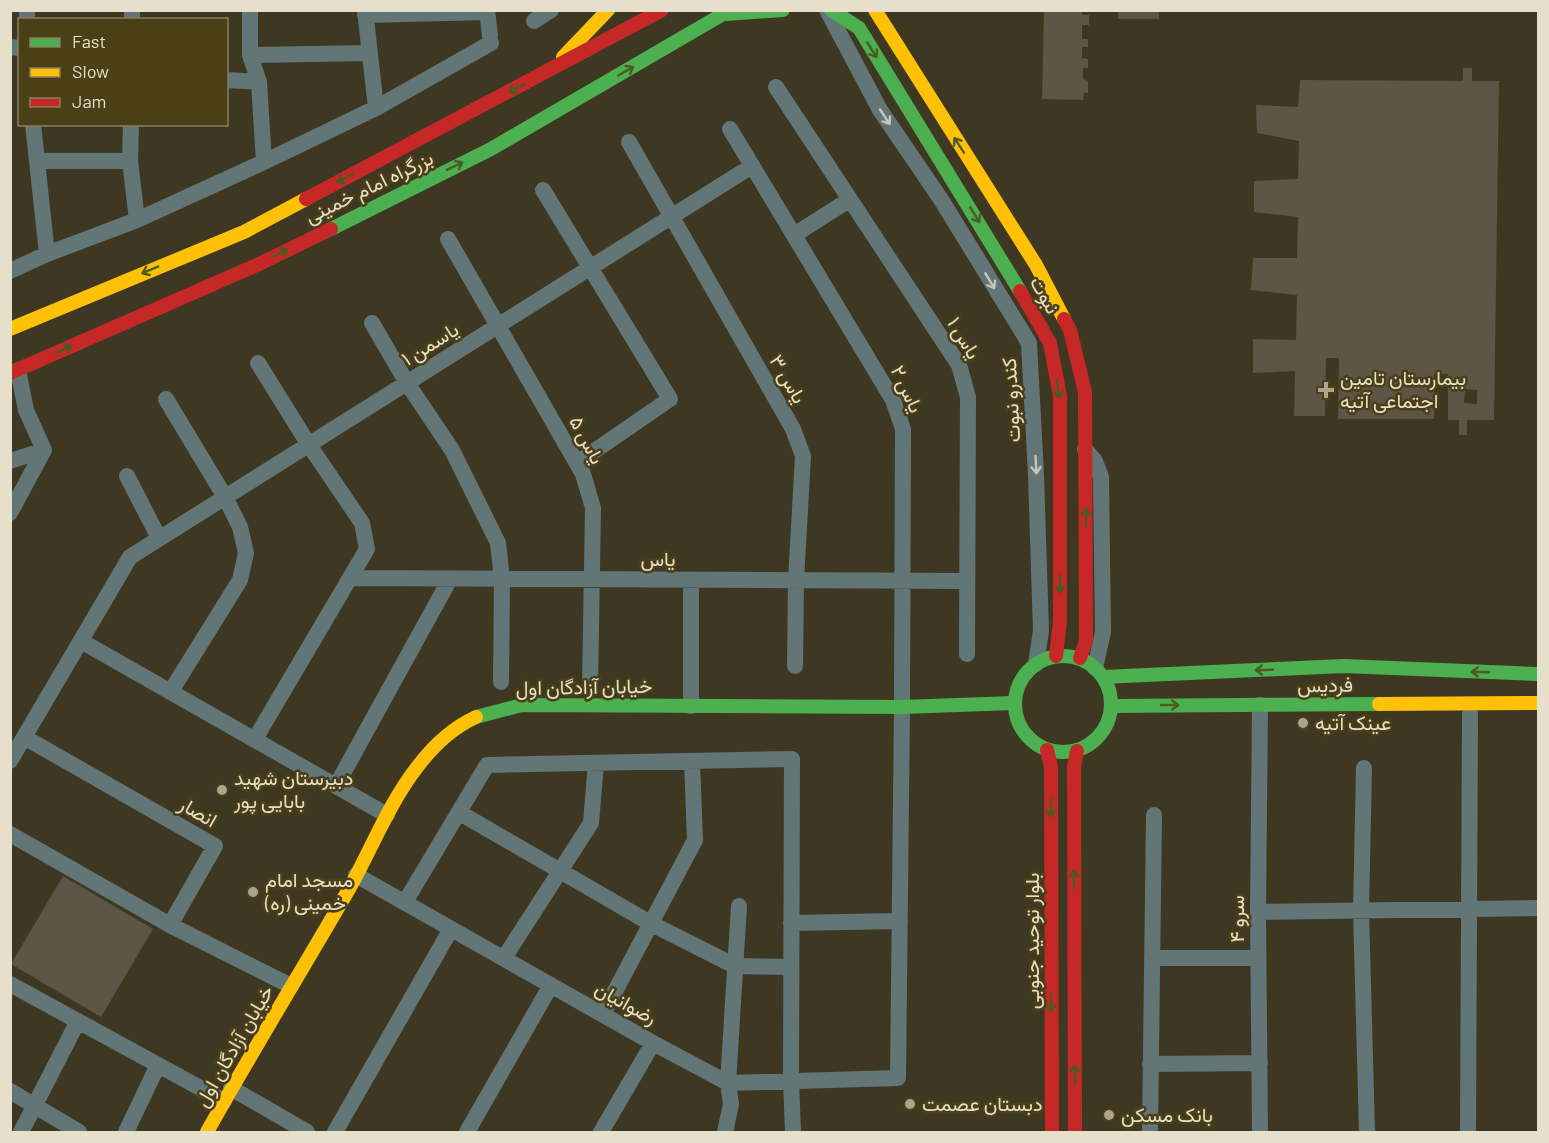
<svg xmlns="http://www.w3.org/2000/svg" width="1549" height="1143" font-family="Barlow,Vazirmatn,sans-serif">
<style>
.building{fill:#5d5545;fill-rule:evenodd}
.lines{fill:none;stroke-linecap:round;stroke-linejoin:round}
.street{stroke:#627678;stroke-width:16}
.fast{stroke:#4caf50;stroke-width:14}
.slow{stroke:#ffc107;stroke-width:14}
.jam{stroke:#c62828;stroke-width:14}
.oneway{stroke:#4a5b24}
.oneway2{stroke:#c5c6b6}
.poi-dot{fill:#aba58f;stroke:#4a3f16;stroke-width:2}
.labels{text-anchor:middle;stroke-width:5;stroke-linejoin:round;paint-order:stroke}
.street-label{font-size:20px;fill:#e6e0ca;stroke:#4a3f16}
.poi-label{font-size:20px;fill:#e6e0ca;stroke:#4a3f16;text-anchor:start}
</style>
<rect width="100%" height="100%" fill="#3e3822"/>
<!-- building -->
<path class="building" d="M1044,10H1083L1082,15H1089V25H1082V39H1088V47H1082V58L1088,59V68H1083V79L1088,81V93H1084L1083,100L1042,99Z
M1118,10H1159V19H1118Z
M1463,68H1472V81H1499L1494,420H1467V435H1459V420H1448V374H1434V419H1338L1339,358H1326L1325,416H1294L1295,371L1253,373V339L1296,340L1297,295L1251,290L1253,258H1297L1298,217L1254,212V181L1298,179L1299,141L1257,133L1256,105L1298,107L1300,80L1463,81ZM1465,389L1477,390V404L1464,403Z
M63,876L153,929L101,1017L11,964Z"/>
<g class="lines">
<!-- street -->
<path class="street" d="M27,10V20
M250,10V55L259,82L264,162
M365,10L376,108
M487,10L490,36
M827,10L880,110L942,201L1029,343L1036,475L1041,631L1036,664
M365,15L487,12
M132,20V10
M534,21L551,10
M10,47L20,48
M250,55L369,53
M226,80L259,82
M776,87L959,365L968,397L967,654
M33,124L47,254
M131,124L130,161L137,220
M629,142L793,429L803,456L796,580L795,666
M37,161H130
M543,190L670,399L577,463
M794,235L849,200
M448,239L583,474L593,508L590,687
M10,271L47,254L137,220L264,162L376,108L491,43
M372,323L407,383L452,450L498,543L502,579L501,682
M18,370L26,410L44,450
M166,399L225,497L240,527L246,553L240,580L171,691
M1085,449L1095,461L1101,477L1103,632L1095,668
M10,461L44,450L10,513
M127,476L159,538
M350,578L967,581
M81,641L387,815
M1260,705L1258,912L1260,1132
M691,706V580
M24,737L215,846L170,925L291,986
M255,739L367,549L362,523L309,445L258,363
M10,761L130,557L752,166
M1364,768L1361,910L1367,1132
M336,786L450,579
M460,813L650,923L735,966L791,967
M10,834L170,925
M356,875L653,1043L728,1083L898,1078L902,707L903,429L893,400L730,129
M405,902L487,765L792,759L791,1080L793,1132
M1258,912L1538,908
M791,923L900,921
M504,958L591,823L596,763
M1152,958H1258
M10,984L224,1101
M603,1014L695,840L692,761
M1150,1064L1260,1063
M231,1088L307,1132
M10,1091L79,1132
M21,1132L78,1021
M126,1132L158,1065
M335,1132L451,929
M467,1132L551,985
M601,1132L653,1043
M725,1132L731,1104L728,1083L739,906
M1150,1132L1154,815
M1468,1132L1470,714"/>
<!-- fast -->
<path class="fast" d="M831,10L859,28L1020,291
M725,14L783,10
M331,229L491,149L730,10
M1015 704a48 48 0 1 1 96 0a48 48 0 1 1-96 0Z
M1103,677L1344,666L1538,674
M1112,706L1379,704
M476,717L522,705L902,707L1014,703"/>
<!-- slow -->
<path class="slow" d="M875,10L1036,265L1064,319
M563,57L608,10
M10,329L244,232L306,199
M1379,704L1538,703
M207,1132C253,1050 302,970 349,889C372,848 389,803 418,766C434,745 452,728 476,717"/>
<!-- jam -->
<path class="jam" d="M306,199L662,10
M1020,291L1050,343L1060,396V621L1056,656
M1064,319L1070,330L1085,392L1086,641L1080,658
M10,373L259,264L331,229
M1047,750L1051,767L1052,1132
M1075,1132L1074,767L1077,751"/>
</g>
<!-- one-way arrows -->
<defs><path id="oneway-shaft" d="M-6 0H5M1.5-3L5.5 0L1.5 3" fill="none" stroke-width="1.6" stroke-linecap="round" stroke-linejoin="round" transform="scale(1.5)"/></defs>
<g class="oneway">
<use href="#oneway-shaft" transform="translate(872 50) rotate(58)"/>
<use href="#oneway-shaft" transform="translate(626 71) rotate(-30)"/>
<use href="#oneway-shaft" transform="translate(517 88) rotate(152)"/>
<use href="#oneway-shaft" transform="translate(959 145) rotate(-123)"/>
<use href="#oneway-shaft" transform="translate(455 166) rotate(-26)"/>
<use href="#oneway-shaft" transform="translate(345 178) rotate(152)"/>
<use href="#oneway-shaft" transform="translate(975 215) rotate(58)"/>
<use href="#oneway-shaft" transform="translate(280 253) rotate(-26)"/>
<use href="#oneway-shaft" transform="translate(150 270) rotate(157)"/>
<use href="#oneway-shaft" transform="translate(64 349) rotate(-24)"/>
<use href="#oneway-shaft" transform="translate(1058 389) rotate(81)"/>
<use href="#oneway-shaft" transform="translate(1086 517) rotate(-90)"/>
<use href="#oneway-shaft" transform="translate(1060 584) rotate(90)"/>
<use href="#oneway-shaft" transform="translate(1264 670) rotate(178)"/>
<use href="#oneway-shaft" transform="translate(1480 672) rotate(-178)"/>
<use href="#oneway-shaft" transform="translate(1170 705)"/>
<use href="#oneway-shaft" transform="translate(1051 808) rotate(90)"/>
<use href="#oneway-shaft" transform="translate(1074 879) rotate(-90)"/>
<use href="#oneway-shaft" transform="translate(1051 1003) rotate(90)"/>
<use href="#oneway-shaft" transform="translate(1075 1074) rotate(-90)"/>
</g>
<g class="oneway2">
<use href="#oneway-shaft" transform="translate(885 117) rotate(56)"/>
<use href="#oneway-shaft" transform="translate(990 281) rotate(59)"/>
<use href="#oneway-shaft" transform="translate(1036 465) rotate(87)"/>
</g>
<!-- markers -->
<g class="poi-dot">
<path d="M1323 381h6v6h6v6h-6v6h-6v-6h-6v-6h6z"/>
<circle cx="1303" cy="723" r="6"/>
<circle cx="222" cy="790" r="6"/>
<circle cx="253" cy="892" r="6"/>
<circle cx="910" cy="1104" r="6"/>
<circle cx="1109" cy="1115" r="6"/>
</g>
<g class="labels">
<!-- street labels -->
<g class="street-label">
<text transform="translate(369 187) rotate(-26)" y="7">بزرگراه امام خمینی</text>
<text transform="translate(1045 295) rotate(60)" y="7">نبوت</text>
<text transform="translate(964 338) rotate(59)" y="7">یاس ۱</text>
<text transform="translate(430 344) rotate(-32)" y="7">یاسمن ۱</text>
<text transform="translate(788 379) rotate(60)" y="7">یاس ۳</text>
<text transform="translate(907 389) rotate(65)" y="7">یاس ۲</text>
<text transform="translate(1011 400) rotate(-93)" y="7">کندرو نبوت</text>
<text transform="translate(587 440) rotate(62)" y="7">یاس ۵</text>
<text x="658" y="566">یاس</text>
<text transform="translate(1325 685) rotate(-1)" y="7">فردیس</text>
<text transform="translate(584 687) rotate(-1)" y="7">خیابان آزادگان اول</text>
<text transform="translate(198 812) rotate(30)" y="7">انصار</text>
<text transform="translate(1237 919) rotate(-90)" y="7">سرو ۴</text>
<text transform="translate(1032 941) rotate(-90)" y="7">بلوار توحید جنوبی</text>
<text transform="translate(626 1003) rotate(29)" y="7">رضوانیان</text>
<text transform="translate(234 1046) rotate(-60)" y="7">خیابان آزادگان اول</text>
</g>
<!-- poi labels -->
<g class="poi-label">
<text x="1340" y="385">بیمارستان تامین<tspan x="1340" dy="23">اجتماعی آتیه</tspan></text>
<text x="1315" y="730">عینک آتیه</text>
<text x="234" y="785">دبیرستان شهید<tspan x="234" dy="23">بابایی پور</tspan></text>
<text x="265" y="887">مسجد امام<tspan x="265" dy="23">خمینی (ره)</tspan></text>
<text x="922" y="1111">دبستان عصمت</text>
<text x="1121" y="1122">بانک مسکن</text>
</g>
</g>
<!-- border -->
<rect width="1549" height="1143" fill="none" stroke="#e6e0ca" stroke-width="24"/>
<!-- legend -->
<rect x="18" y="18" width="210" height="108" fill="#4a3f16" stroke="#887f5e" stroke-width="1.5"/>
<rect x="30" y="38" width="30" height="9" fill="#4caf50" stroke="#887f5e" stroke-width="1.5"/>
<text x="72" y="48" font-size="18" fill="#e6e0ca">Fast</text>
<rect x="30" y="68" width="30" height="9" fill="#ffc107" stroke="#887f5e" stroke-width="1.5"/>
<text x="72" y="78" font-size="18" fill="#e6e0ca">Slow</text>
<rect x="30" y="98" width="30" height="9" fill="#c62828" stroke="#887f5e" stroke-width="1.5"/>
<text x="72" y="108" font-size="18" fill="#e6e0ca">Jam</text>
</svg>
